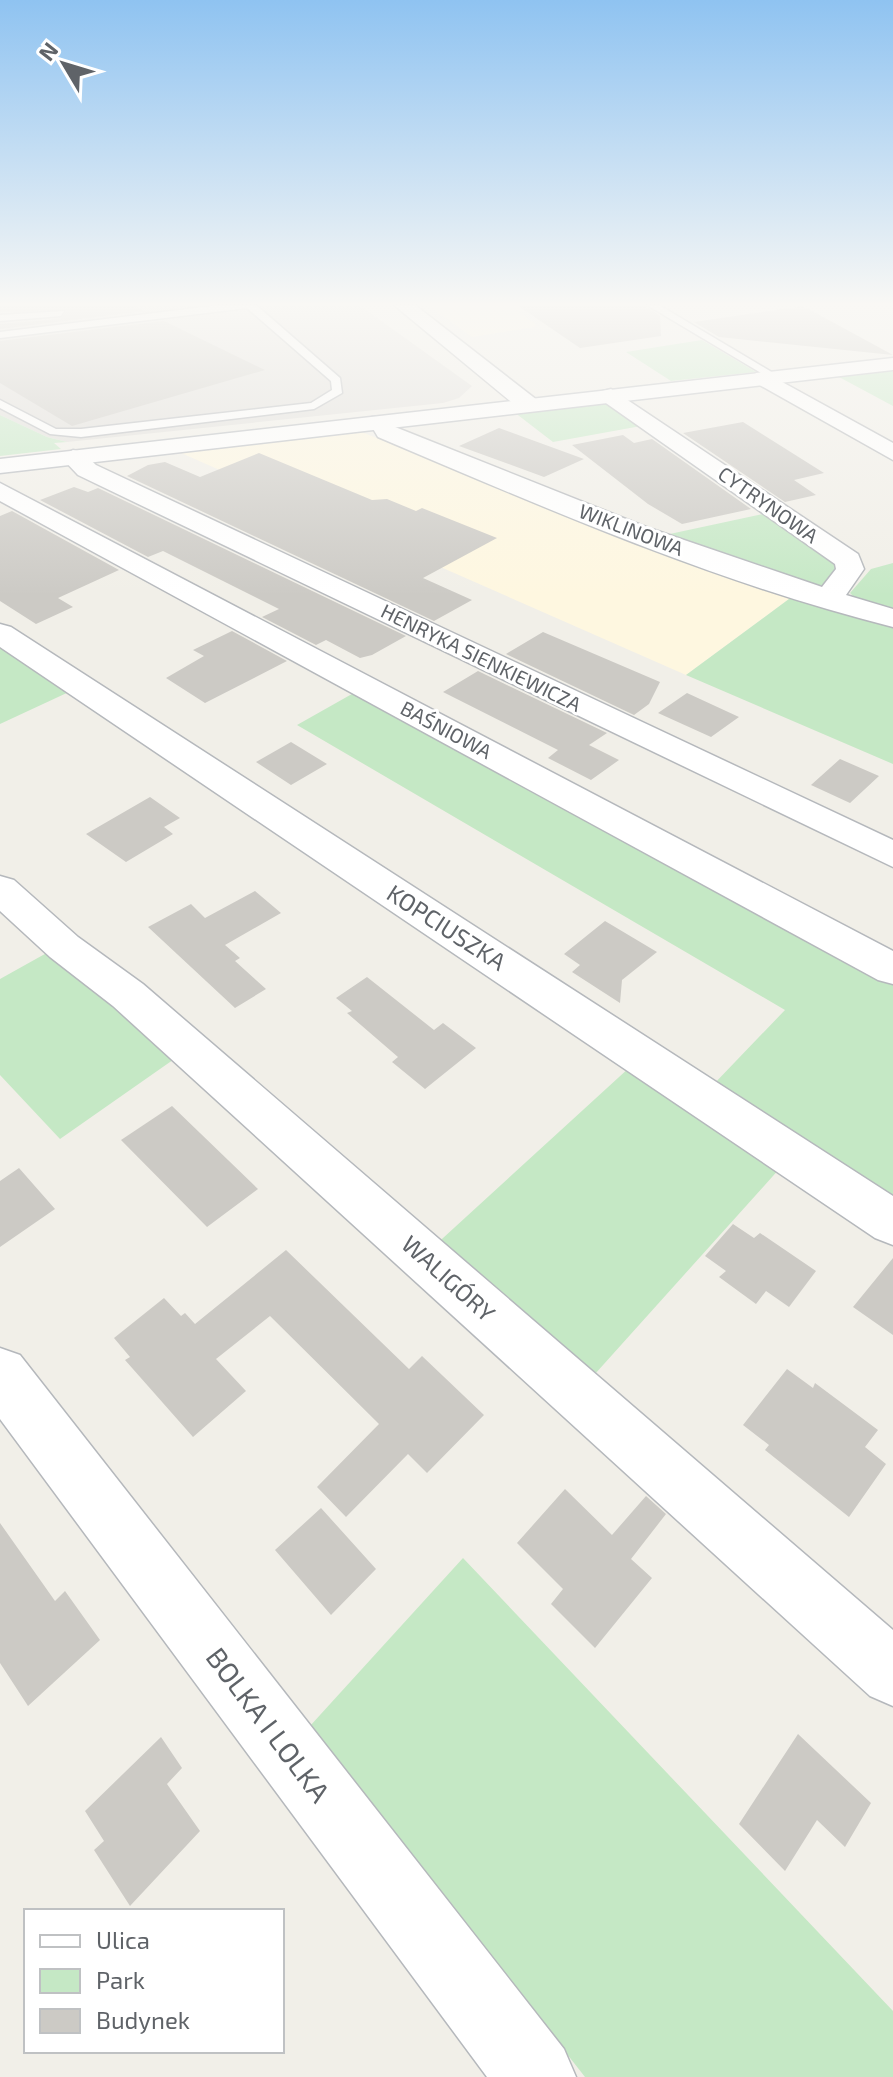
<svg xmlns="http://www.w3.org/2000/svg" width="893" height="2077" font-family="'Exo 2',sans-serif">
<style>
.commercial{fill:#fef7e0}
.industrial{fill:#e0deda}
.green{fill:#c5e8c5}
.building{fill:#cccac5}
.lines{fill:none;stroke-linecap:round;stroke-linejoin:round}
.lane-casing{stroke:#b5b8bc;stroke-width:3}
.street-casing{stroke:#b5b8bc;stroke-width:3}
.secondary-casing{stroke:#b6babf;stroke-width:3}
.lane{fill:#fff;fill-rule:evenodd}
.street{fill:#fff;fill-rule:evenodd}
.secondary{fill:#fff;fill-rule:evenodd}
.labels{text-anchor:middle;stroke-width:6;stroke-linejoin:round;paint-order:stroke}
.far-street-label{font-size:20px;fill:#5f6368;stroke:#fff}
.street-label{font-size:24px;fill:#5f6368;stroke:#fff}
.near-street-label{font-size:28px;fill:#5f6368;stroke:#fff}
</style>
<rect width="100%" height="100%" fill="#f1efe8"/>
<!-- commercial -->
<path class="commercial" d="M428,305H554L557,307L519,312L536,325L534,327L472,337Z
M359,431L587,521L793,596L686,675L172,449Z"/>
<!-- industrial -->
<path class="industrial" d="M0,305H359L472,386L459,398L443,403L67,442L47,437L0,415Z"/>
<!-- green -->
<path class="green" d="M702,340L756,372L671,381L626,352Z
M893,371V406L839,377Z
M599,403L611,405L641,426L553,442L514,412Z
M0,415L47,437L67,442L54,443L61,449L0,456Z
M767,513L843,566L825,586L815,590L665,535Z
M893,563V612L860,603L850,593L871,569Z
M793,596L893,626V764L686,675Z
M0,643L71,691L0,724Z
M359,690L893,976V1203L712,1086L785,1010L297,725Z
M52,950L180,1055L60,1139L0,1075V979Z
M630,1067L781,1167L586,1384L431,1249Z
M463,1558L893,2011V2077H585L310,1726Z"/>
<!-- building -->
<path class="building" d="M0,305H132L144,311L0,329V324L61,319L67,310L0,312Z
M517,305H644L660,316L661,336L580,348Z
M803,306L893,355L719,337L694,322Z
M164,321L265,370L72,426L0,383V341Z
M743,422L824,473L794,480L816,495L785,502L683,433Z
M499,428L584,459L544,477L459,446Z
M623,435L634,443L652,439L751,509L682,524L648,504L572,445Z
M259,453L372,500L387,499L416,511L422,508L497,538L423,578L472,600L434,621L127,476L148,465L165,462L200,477Z
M74,487L88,492L98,488L406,636L372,655L360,658L326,640L316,645L262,617L279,609L163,551L148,557L40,500Z
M12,511L119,570L58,598L73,607L36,624L0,601V516Z
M232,631L287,661L205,703L166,678L204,656L193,650Z
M543,632L660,682L649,704L634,715L506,654Z
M478,671L607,733L589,745L619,760L591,780L548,758L558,750L443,692Z
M687,693L739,717L711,737L658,713Z
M291,742L327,764L291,785L256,762Z
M840,759L879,776L850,803L811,785Z
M150,797L180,818L164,827L173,834L126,862L86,834Z
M255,891L281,913L225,945L240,958L235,961L266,989L235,1008L148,927L191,904L205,918Z
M605,921L657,952L622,980L620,1003L572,972L580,965L564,954Z
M367,977L434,1030L443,1023L476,1048L425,1089L392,1062L398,1057L347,1013L352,1011L336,998Z
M172,1106L258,1189L207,1227L121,1140Z
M19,1168L55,1209L0,1247V1181Z
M733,1224L754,1238L760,1233L816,1271L789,1307L766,1291L756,1304L719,1277L726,1271L705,1256Z
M286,1250L409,1369L422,1356L484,1415L427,1473L408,1454L346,1517L317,1487L379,1424L270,1316L216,1359L246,1391L193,1437L125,1360L130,1357L114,1338L164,1298L181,1316L185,1313L195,1324Z
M893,1258V1335L853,1307Z
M787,1369L813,1388L815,1383L878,1430L865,1447L886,1464L849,1517L765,1450L769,1445L743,1425Z
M565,1489L612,1535L646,1496L666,1514L631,1559L652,1578L595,1648L551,1604L563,1589L517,1543Z
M321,1508L376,1569L331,1615L275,1550Z
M0,1523L55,1601L65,1591L100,1640L28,1706L0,1663Z
M798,1734L871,1803L845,1847L817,1820L785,1871L739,1824Z
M161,1737L182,1768L167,1784L200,1831L130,1906L94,1850L104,1841L85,1811Z"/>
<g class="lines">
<defs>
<path id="lane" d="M220,305H256L340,378L342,393L314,409L81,437L50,434L0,408V400L56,429H81L311,403L332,390L331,381L247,308L0,338V332Z
M647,305H659L780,377L771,379Z
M64,311L61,316L0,321V315Z"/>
<path id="street" d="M394,305H415L537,400L540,405L537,410H521Z
M764,372L893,443V460L756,383L753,378L756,373Z
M611,389L858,554L864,569L846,595L893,609V627C717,583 545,508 378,437L369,422L372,417H388L395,427L646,527L822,587L836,569L835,564L603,401L600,396L603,391Z
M73,450L82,452L96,465L893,840V867L78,475L61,457Z
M0,483L893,951V984L878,980L0,501Z
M0,624L11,627L893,1196V1245L875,1238L0,647Z
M0,876L14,880L78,937L143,984L893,1630V1706L870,1696L113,1006L50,957L0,911Z
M0,1348L20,1355L564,2049L576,2077H487L0,1419Z"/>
<path id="secondary" d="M893,358V370L0,473V459Z"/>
</defs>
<!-- lane casing -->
<use href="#lane" class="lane-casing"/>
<!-- street casing -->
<use href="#street" class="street-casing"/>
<!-- secondary casing -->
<use href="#secondary" class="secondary-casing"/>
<!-- lane -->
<use href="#lane" class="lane"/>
<!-- street -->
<use href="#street" class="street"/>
<!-- secondary -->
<use href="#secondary" class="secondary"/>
</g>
<!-- sky -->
<linearGradient id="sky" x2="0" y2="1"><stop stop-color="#8fc3f1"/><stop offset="0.51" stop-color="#f9f8f5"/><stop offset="1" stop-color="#f9f8f5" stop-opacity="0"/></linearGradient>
<rect width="893" height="596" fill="url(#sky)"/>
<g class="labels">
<!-- far-street labels -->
<g class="far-street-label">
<text transform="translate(768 505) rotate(35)" y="7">CYTRYNOWA</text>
<text transform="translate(631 530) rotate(21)" y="7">WIKLINOWA</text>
<text transform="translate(481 658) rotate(26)" y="7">HENRYKA SIENKIEWICZA</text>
<text transform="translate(446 730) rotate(28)" y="7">BAŚNIOWA</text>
</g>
<!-- street labels -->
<g class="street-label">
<text transform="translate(446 928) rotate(33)" y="8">KOPCIUSZKA</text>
<text transform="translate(448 1279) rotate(42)" y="8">WALIGÓRY</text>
</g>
<!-- near-street labels -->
<g class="near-street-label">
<text transform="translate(268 1725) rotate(53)" y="10">BOLKA I LOLKA</text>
</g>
</g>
<!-- legend -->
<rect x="24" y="1909" width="260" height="144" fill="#ffffff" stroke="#bfc1c3" stroke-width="2"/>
<rect x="40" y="1935" width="40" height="12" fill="#ffffff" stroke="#bfc1c3" stroke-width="2"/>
<text x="96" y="1949" font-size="24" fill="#5f6368">Ulica</text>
<rect x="40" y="1969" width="40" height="24" fill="#c5e8c5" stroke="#bfc1c3" stroke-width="2"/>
<text x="96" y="1989" font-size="24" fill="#5f6368">Park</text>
<rect x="40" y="2009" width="40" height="24" fill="#cccac5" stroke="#bfc1c3" stroke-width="2"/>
<text x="96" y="2029" font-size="24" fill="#5f6368">Budynek</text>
<!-- north arrow -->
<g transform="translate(64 64) rotate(308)" stroke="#ffffff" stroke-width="6" paint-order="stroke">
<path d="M0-6L14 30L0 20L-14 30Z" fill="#5f6368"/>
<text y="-12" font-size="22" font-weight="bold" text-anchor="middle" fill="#5f6368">N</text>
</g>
</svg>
